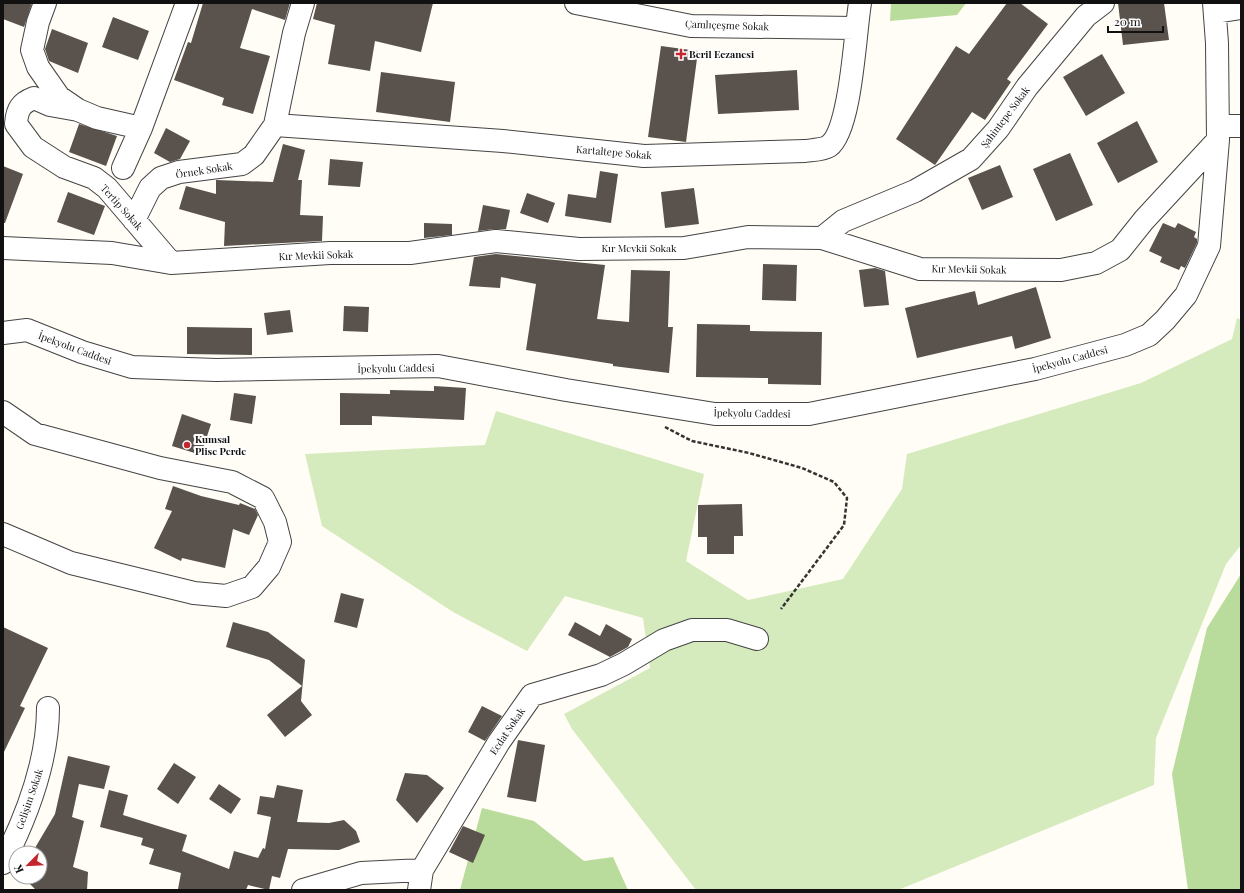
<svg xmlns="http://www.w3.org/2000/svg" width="1244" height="893" font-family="'Playfair Display',serif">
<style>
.green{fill:#d5ebbd}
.forest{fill:#b9dc9c}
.building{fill:#5a524d}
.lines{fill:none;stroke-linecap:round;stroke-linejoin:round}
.minor-casing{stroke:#444;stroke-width:24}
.path{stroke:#333;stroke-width:2.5;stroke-dasharray:4 2;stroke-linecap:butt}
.minor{stroke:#fff;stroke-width:22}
.poi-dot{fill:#c4262e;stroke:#fff;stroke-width:1.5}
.labels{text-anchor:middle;stroke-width:4;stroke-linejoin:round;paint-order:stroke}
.street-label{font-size:10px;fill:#111;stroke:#fff}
.poi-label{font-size:10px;font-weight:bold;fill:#111;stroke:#fff;text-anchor:start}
</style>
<rect width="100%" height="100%" fill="#fffdf5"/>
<!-- green -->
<path class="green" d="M1237,318L1241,320V545L1226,564L1156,738L1154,785L898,890H696L572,729L564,714L650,668L643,618L565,596L527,651L453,612L322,526L305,454L485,445L496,411L704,474L686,561L748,600L843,579L902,489L907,454L1141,383L1232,339Z"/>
<!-- forest -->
<path class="forest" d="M891,3H966L957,15L890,21Z
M1241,574V890H1188L1172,774L1207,628Z
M482,808L534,821L584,861L613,857L628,890H460Z"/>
<!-- building -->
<path class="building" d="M3,3H32L24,27L3,19Z
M203,3H290L285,20L252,9L240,48L270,56L253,114L222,105L224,98L174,80L188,42L191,43Z
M317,3H433L421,52L375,41L370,71L328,64L335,25L313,19Z
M1007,3H1020L1048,24L1007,79L1011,82L985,120L972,112L935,165L896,139L956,46L969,54Z
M1118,3H1164L1169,40L1123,45Z
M113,17L149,31L138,60L102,47Z
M52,29L88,43L78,73L49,61L45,49Z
M661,46L698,51L686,142L648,137Z
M1102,54L1125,93L1086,116L1063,77Z
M797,70L799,110L718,114L715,75Z
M381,72L455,82L450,122L376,112Z
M1137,121L1158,162L1118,183L1097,143Z
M79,124L117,136L106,166L69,152Z
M166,128L190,141L180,159L170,162L154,153Z
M283,144L305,150L298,180H302L300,215L323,216L322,241L224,246L225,222L179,209L186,186L216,194V180L273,182Z
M1070,153L1093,205L1056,221L1033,169Z
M330,159L363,162L360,187L328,185Z
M1000,165L1013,197L982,210L968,178Z
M3,166L23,174L5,223H3Z
M600,171L618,174L611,223L565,216L568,194L596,198Z
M694,188L699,224L665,228L661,192Z
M68,192L105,206L94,235L57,222Z
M527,193L555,203L548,223L520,213Z
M483,205L510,210L506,229H494L478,231Z
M424,223L452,224V235L424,238Z
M1163,223L1175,228L1178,223L1196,232L1194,237L1197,239V243L1185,268L1181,266L1179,270L1160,262L1162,257L1149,251Z
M496,254L605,265L597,319L629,322L631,270L670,271L668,327H673L669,373L613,366V364L526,350L536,284L501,277L500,288L469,286L474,257Z
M763,264L797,265L796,301L762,300Z
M875,268L885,271L889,305L864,307L859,270Z
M1036,287L1051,338L1015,349L1012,336L917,358L905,308L975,291L978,305Z
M344,306L369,307L368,332L343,331Z
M290,310L293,332L267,335L264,313Z
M697,324L750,325V331L822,332L821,385L768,384V378L696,377Z
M187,327L252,328V355L187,354Z
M434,386L466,388L464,420L372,416V425H340V393L390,394V390L434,391Z
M234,393L256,396L252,424L230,420Z
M182,414L211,424L201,455L172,446Z
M173,486L201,496L239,505L240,503L255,509L258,515L249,535L233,529L225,568L182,558L181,561L154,548L172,511L165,509Z
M742,504L743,536H734V554H707V537H698V505Z
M341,593L364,599L357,628L334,622Z
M233,622L268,632L305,660L301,701L312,715L285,737L267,715L302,686L269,660L226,647Z
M575,622L600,636L606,624L632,639L628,647L610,657L568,635Z
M3,627L48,648L20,706L25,708L3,754Z
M482,706L502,716L485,741L468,732Z
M518,740L545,745L536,802L507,797Z
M68,756L110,766L104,789L79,784L72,817L84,821L73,867L88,872L87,890H36L23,877H40V853H32L55,814Z
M174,763L196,777L178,804L157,789Z
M405,773L427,775L444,788L417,823L396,800Z
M219,784L241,799L231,814L209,799Z
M277,785L303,790L297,822L329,823L344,820L356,831L360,842L339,850L288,849L280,878L272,876L269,890L248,885L246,890L178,889L181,873L149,864L154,849L141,845L143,838L100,827L109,790L128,795L123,815L187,835L182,851L229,869L234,851L258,858L263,848L265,849L271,817L257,814L260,796L274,798Z
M463,826L485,835L473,863L449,852Z"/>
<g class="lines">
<defs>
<path id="minor" d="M45,3L38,22L32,50L38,67L59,97L78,110L97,118L141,128
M576,3L691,26L855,28
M1216,12L1241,8
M78,110L50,105L34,98C21,103 17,109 16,124L33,147L64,167L94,178L107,188L171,263
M275,125L503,141L644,156L805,151C811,150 823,150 829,146C851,130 855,33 860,3
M1218,126H1241
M123,168L141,128L187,3
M134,220L150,188L161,178L179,172L242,164L254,155L275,125L294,33L303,3
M822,238L843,221L915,191L971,159L998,129L1027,87L1086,16L1103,3
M3,248L112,253L171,263L330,253H410L496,241L579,249L684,248L748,237L822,238L920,269L1061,270L1096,263L1120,250L1144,220L1218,140
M3,333L27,330L82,352L132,367L216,370L438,366L566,390L715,414H809L1035,369L1125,345L1149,335L1165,320L1186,295L1209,246L1218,140L1217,43L1214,3
M3,412L35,434L160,468L232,482L263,498L275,522L280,542L269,567L252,587L226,596L194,593L71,563L3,534
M3,863C27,816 48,761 48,708
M303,890L361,873L422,870
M419,890L422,870L499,742L532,695L601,675L624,664L664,640L692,630H727L757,639"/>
</defs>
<!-- minor casing -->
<use href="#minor" class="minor-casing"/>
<!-- path -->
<path class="path" d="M665,427L692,441L749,453L802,468L834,482L847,498L844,525L781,609"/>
<!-- minor -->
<use href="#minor" class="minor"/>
</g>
<!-- markers -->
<g class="poi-dot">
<path d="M679 48h4v4h4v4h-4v4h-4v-4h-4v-4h4z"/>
<circle cx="187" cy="445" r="4"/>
</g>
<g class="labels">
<!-- street labels -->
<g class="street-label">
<text transform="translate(727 25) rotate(2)" y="4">Çamlıçeşme Sokak</text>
<text transform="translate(1005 117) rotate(-53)" y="4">Şahintepe Sokak</text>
<text transform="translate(614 152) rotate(5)" y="4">Kartaltepe Sokak</text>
<text transform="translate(204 170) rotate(-9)" y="4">Örnek Sokak</text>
<text transform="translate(122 207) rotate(48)" y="4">Tertip Sokak</text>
<text x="639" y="252">Kır Mevkii Sokak</text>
<text transform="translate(316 255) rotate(-2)" y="4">Kır Mevkii Sokak</text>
<text transform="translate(969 269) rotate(1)" y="4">Kır Mevkii Sokak</text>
<text transform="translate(75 348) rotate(20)" y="4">İpekyolu Caddesi</text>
<text transform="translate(1070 359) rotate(-15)" y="4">İpekyolu Caddesi</text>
<text transform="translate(396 368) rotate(-1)" y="4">İpekyolu Caddesi</text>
<text transform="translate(752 413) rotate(1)" y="4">İpekyolu Caddesi</text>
<text transform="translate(507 731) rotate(-56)" y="4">Ecdat Sokak</text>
<text transform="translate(29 799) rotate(-71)" y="4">Gelişim Sokak</text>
</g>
<!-- poi labels -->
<g class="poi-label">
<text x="689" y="58">Beril Eczanesi</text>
<text x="195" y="443">Kumsal<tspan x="195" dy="12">Plise Perde</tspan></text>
</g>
</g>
<!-- border -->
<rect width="1244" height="893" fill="none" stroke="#111111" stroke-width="8"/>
<!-- north arrow -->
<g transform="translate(28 865) rotate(246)"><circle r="19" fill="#ffffff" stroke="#a0a0a0"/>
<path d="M0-3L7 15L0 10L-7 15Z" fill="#c4262e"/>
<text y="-6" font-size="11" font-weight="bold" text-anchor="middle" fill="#111111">K</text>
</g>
<!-- scale -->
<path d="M1108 26v6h55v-6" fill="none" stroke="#111111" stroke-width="2"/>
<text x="1114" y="26" font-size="12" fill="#111111" stroke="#ffffff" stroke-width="3" paint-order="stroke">20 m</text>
</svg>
